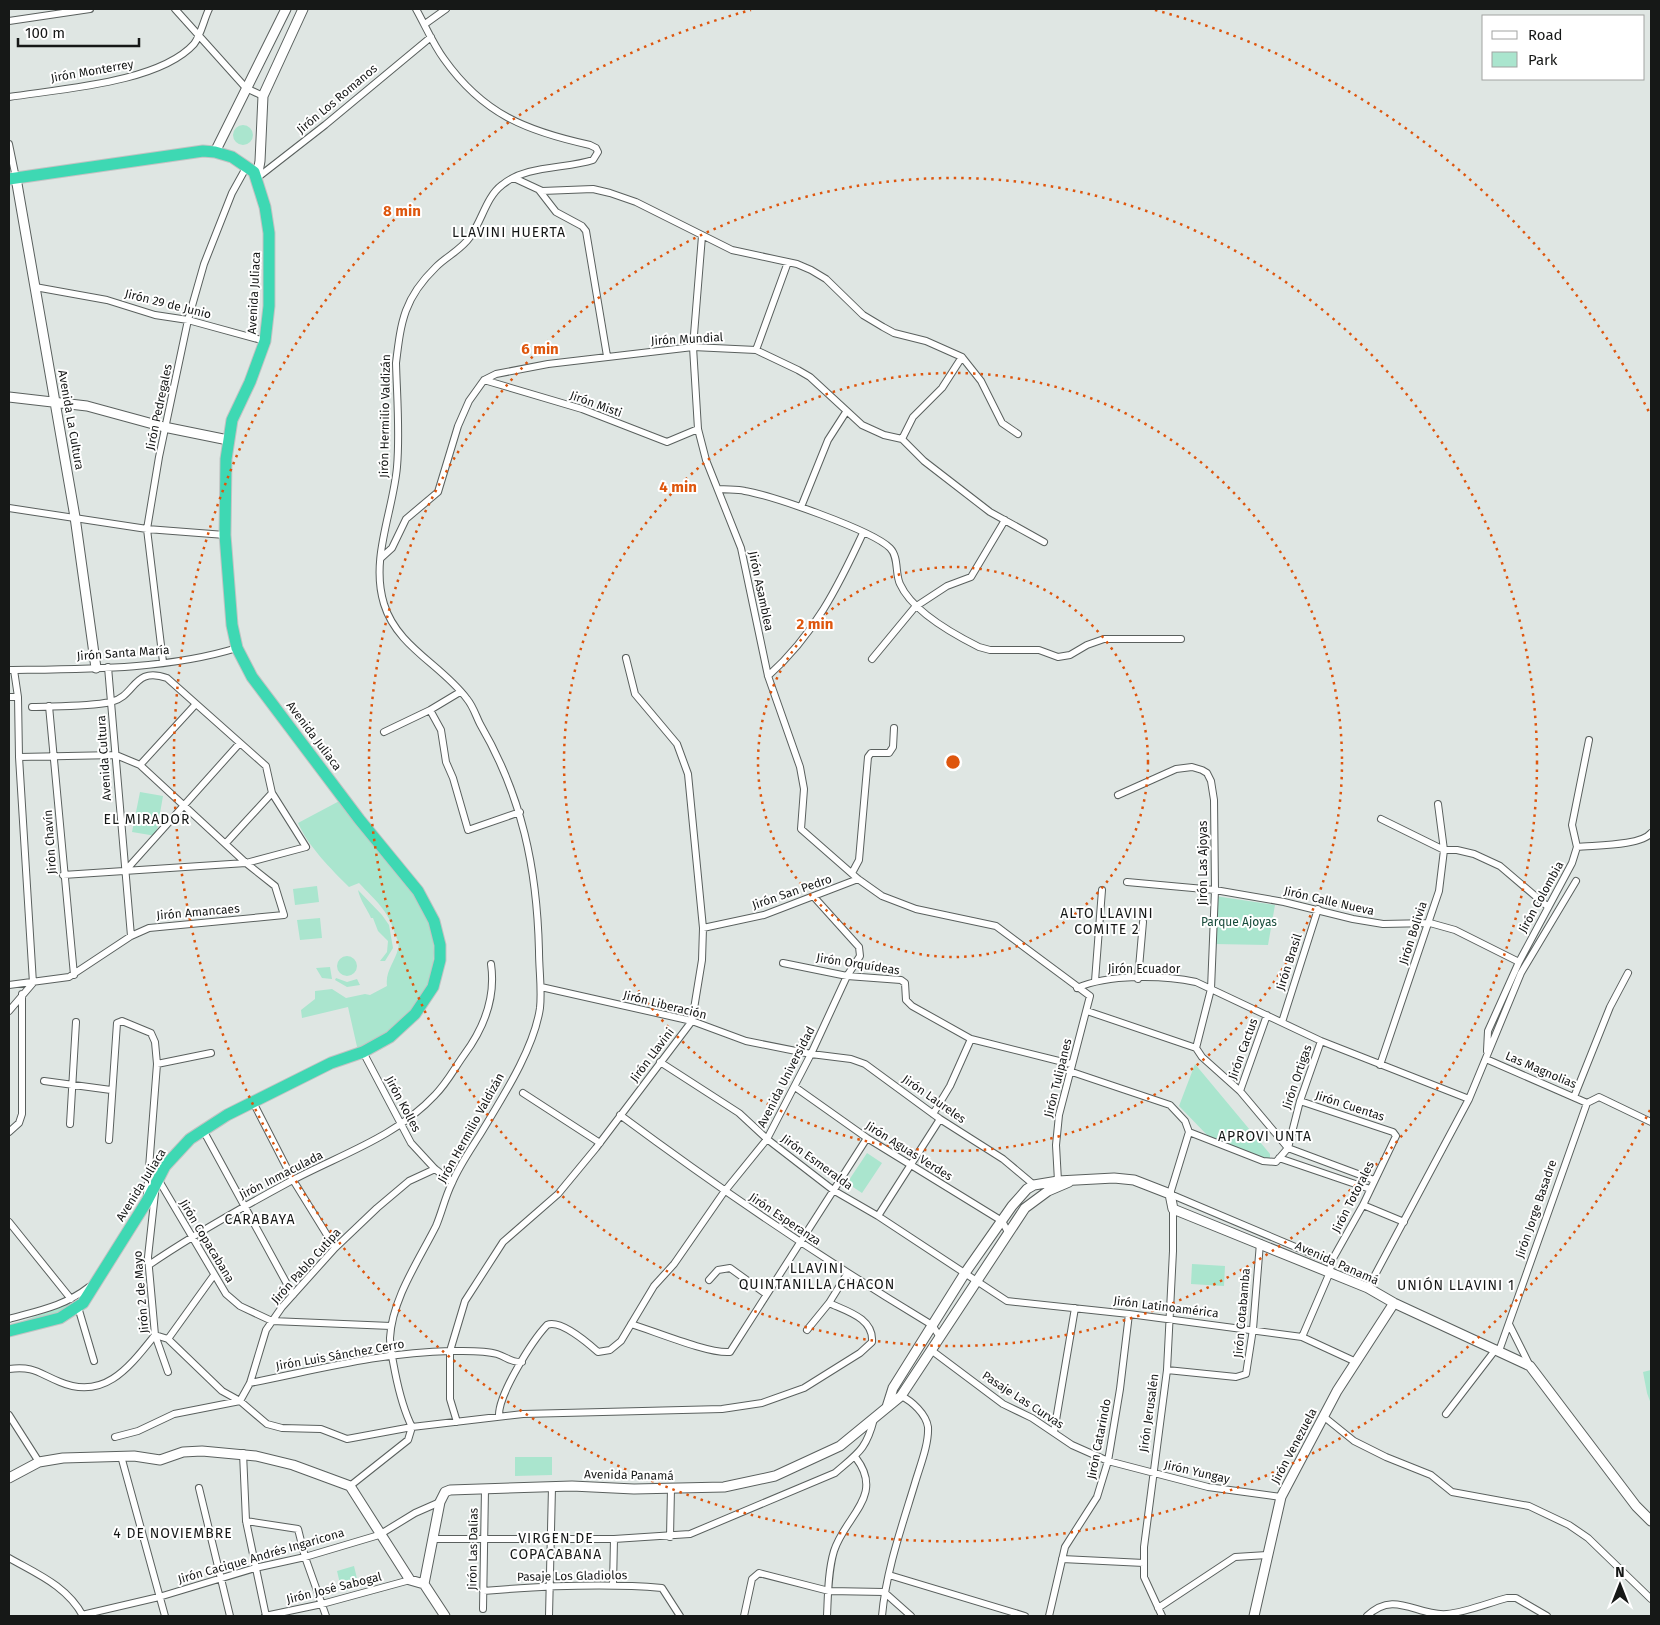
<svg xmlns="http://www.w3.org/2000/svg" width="1660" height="1625" font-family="'Fira Sans',sans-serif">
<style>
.green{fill:#aae5ce}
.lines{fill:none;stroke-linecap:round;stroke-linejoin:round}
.minor-casing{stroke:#5a605e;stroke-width:8}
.tertiary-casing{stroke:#5a605e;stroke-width:11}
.trunk-casing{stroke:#c2c3c3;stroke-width:13}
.minor{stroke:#fff;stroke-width:6}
.tertiary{stroke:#fff;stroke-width:9}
.trunk{stroke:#3ed8b3;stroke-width:11}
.ring{fill:none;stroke:#de560d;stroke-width:2.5;stroke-dasharray:2.5 5}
.labels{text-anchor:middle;stroke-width:4;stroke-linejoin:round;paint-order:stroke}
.street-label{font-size:12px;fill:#161817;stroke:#fff}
.park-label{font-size:12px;fill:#184b3b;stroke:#fff}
.neighbourhood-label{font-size:14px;letter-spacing:1px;fill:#161817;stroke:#fff}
.centre{fill:#de560d;stroke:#fff;stroke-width:2.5}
.ring-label{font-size:15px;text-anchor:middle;font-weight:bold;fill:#de560d;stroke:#fff;stroke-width:4;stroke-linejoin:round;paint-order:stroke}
</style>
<rect width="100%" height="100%" fill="#dfe6e3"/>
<!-- green -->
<path class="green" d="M233 135a10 10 0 1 1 20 0a10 10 0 1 1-20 0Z
M140,792L163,796L156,836L132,832Z
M345,798L422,904L433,933L434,953L432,973L426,991L400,1027L358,1051L348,1007L302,1018L301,1010L315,999V991L332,989L346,998L365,994L370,995L387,986C385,971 395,962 398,949C400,943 397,939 395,934C389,911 375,900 359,883L349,887C331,869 308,846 298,823Z
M317,886L319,902L295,905L293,889Z
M358,890L382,915L389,925L393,948L385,961H380L387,952L388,941L378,931L373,918H371C367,909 360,900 358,890Z
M1215,896L1275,905L1268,945L1214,944Z
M320,918L322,938L300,940L297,920Z
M337 966a10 10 0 1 1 20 0a10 10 0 1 1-20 0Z
M330,967L332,979L322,978L316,968Z
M336,978L347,982L357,979L360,985L347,987L335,980Z
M1195,1064L1270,1154V1158L1267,1160L1208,1136L1179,1106Z
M867,1153L882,1163L862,1193L847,1183Z
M1192,1264L1225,1266L1224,1286L1191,1284Z
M82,1297L68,1313L9,1326L64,1306Z
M1651,1370V1404L1647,1393L1643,1372Z
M515,1457H552V1475L515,1476Z
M354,1566L359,1587L342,1592L337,1571Z"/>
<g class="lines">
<defs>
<path id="minor" d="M175,9L246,88L263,96
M9,21L90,9
M425,24L446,9
M9,97C59,89 159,83 194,44C201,35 204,19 209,9
M9,144L16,178
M257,178L325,125L431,37
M514,178L542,191L593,189L610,193L636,202L732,250L797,264L811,270L826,279L863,315L883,327L894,333L926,341L962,357L981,381L1002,423L1018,434
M539,190L556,212L582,226L586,231L607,356
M702,236L693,347L698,429L706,460L741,548L768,676L800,767L804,789L801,829L858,879L882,896L916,909L996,926L1090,996L1059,1115L1056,1145L1058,1181
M35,287L107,300L155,315L188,320L265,341
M756,350L788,262
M484,380L582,409L667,442L698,429
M902,439L913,417L942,388L962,357
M719,489C728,490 737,489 745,491C773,496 872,530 890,548C899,557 895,574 900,584C912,611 953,634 979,647L990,650H1039L1058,657L1070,655L1087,645L1104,639H1181
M801,507L828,440L846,412
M9,508L147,529L225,535
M381,558L392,548L406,519L438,492L458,426L469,401L484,380L496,374L548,364L693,347L756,350L798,370L810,377L862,425L884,435L902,439L924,461L990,512L1044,542
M872,659L915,607L947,586L971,577L1005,520
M163,662L147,529L159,457L188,320L204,264L232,193L247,166
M108,667L131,936
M9,670C83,669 166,670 237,648
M768,676C814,635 838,587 863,533
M9,697H18
M49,706L74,975
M32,707C57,706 86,707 111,702C136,696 133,666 167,678L266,766L272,793L306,847L246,863L63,875
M430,710L441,730L446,762L453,778L468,830L520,812
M384,732L430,710L460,692
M140,765L195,705
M1118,795L1176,769L1192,767L1202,770L1207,773L1211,781L1214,800L1215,890L1211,989L1196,1048
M1381,819L1444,850H1457L1474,854L1500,866L1547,906
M226,843L272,793
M1577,847C1594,845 1641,846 1651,833
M126,870L239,744
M852,873L859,860L868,757L871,753H889L893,747L894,728
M1127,882L1215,890L1284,902L1353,919L1383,924L1430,923L1455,930L1519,962
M703,928L764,915L858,879
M783,963L847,976L901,980L905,983L906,1000L912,1006L971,1039L1071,1064
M1138,979L1143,922
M1095,981L1102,890
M9,985L69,977L131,936L149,928L284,915L275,886L246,863L140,765L116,755L19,757
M541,987L692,1021L746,1041L811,1054L851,1059L865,1064L940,1119L1003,1159L1034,1185
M1077,988C1108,974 1163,975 1196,982L1321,1041L1469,1099
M9,1011L33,983L19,757L18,697L14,670
M1087,1011L1196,1048L1202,1057L1240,1091L1288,1148L1374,1180
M1282,1022L1318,909
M1487,1051L1488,1031L1519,962L1572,863L1577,847L1572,825L1589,740
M363,1052L411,1143L435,1169L452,1182
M1486,1059L1587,1103
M660,1062L739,1113L767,1139L833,1190L878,1216L1007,1301L1129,1314L1302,1337L1354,1361
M157,1064L211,1053
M1380,1065L1439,891L1444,850L1438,804
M1069,1071L1170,1105L1185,1121L1189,1132L1170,1194L1331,1262
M44,1081L111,1090
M795,1087L867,1138L1002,1221L1009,1234
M1240,1091L1267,1015
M523,1093L600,1143
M1574,1097L1610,1007L1628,973
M1300,1101L1393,1132L1396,1136L1363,1205L1331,1262L1330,1272L1302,1337
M253,1102L293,1180L335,1248
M1587,1103L1599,1097L1651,1122
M933,1114L950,1086L971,1039
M620,1115C721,1190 824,1260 932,1325L940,1337
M70,1124L76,1022
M203,1130L293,1295
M9,1132L19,1123L22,1114V994
M1189,1132L1263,1161L1276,1162L1288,1148L1300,1101L1321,1041
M109,1140L117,1023L122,1021L151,1033L155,1042L157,1064L147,1194
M1279,1158L1370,1189
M158,1179L226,1294L240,1306L272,1321L391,1326
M155,1193L148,1257L155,1335L168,1372
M1363,1205L1404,1222
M878,1216L940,1119
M9,1222L71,1299
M149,1265C194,1234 241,1208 289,1182C339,1155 395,1138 435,1095C447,1083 454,1069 464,1055C484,1028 496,998 491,964
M709,1280L718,1270L730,1268L766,1294
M1368,1288L1469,1099L1521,973L1576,881
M78,1307L94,1361
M9,1319C37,1311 65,1306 89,1287
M631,1324C654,1331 709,1354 730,1352L867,1138
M1509,1324L1530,1366
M807,1330L829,1303L847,1274
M168,1339L214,1275
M931,1350L1003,1404L1032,1418L1072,1445L1108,1461L1208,1487L1281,1497
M1499,1351L1587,1103
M9,1369C34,1366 38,1373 60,1382C105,1401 130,1366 155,1335L168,1339L222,1391L240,1401L267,1424L282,1428L321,1429L347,1439L412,1427L523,1414L722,1409L762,1403L804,1388L860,1353L872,1342C874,1318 846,1311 829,1303
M1167,1370L1236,1377L1246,1374L1253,1329L1260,1243
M250,1383C316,1370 383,1352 451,1351C465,1351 484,1350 497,1354C507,1357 511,1363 522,1362
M1446,1414L1496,1349
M9,1415L39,1462
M499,1416C498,1395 532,1341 547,1325C560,1319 588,1343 598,1352L610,1350L621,1341L654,1286L674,1264L724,1192L767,1139L811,1054L847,976L860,956L859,947L814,897
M1323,1416L1354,1441L1386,1457L1431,1475L1452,1492L1529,1506L1569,1525L1588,1538L1651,1599
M457,1422L450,1399V1351L465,1301L503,1242L558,1194L596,1148L692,1021L702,960L703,928L688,774L677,744L635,694L626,658
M412,1427C403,1409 399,1392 395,1372C393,1361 390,1349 390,1338C392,1299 419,1260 436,1226C442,1212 445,1197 452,1183C459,1166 471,1149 481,1133C502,1098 534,1049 540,1008C542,989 539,970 539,951C537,868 522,796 480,724C476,716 473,706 467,699C442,665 397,647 384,604C370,559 393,512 397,467C400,433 397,398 396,363C401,321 404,298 436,267C447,256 461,250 470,237C482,221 486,197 502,185C526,165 565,169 593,160L598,152L596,148L590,145C526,131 483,114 444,59C433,44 425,25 416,9
M1054,1432L1075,1308
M115,1437L138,1431L174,1414L240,1401L250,1383L266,1330L282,1307L335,1248L377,1208L409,1181L435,1169
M243,1453L246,1521L266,1616
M121,1456L165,1616
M350,1486L408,1440L412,1427
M199,1488L230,1616
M246,1521L298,1529L305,1557L326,1616
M670,1537L671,1488
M433,1539H614L690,1534L835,1473C858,1453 866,1450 874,1419
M9,1558C37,1574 67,1586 83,1616
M1062,1559L1144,1563
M889,1575L1025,1616
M613,1585L614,1539
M483,1591C543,1586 602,1583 662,1588L680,1616
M1158,1608L1235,1557L1267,1555
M483,1609L485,1489
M82,1615L159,1597L255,1568L305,1557L379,1535L415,1513L440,1502
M265,1616L322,1604L410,1580
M549,1616L552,1487
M744,1616L752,1579L759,1573L829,1591L884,1592L911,1616
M827,1616C828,1595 828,1571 834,1551C845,1516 885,1496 856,1458
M882,1616C886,1571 902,1526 915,1483C920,1466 929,1444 928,1427C926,1414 912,1401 901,1396
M1049,1616L1065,1547L1097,1497L1108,1461L1120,1389L1129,1314
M1162,1616L1144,1577V1547L1167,1370L1173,1251V1209
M1367,1616C1395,1589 1417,1617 1447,1614C1467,1612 1488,1603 1507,1598H1516L1547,1616"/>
<path id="tertiary" d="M215,152L286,9
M16,178L75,517L96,668
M257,178L260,161L263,96L303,9
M9,397L87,406L164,427L228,440
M887,1407L893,1388L965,1273L1012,1206L1027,1189L1034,1185L1058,1181L1114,1178L1134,1180L1170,1194L1173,1209L1368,1288L1394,1303L1530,1366L1636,1506L1651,1521
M9,1478L39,1462L63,1458L134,1456L160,1460L183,1452L202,1451L256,1456L293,1465L350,1486L410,1580L424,1584L445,1616
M424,1584L440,1502L445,1492L450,1490L572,1486L634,1489L724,1487L775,1476L840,1446L901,1396L1025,1208L1048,1191L1069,1182
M1254,1616L1281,1497L1337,1391L1394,1303"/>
<path id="trunk" d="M9,179L203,151L215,152L232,157L254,172L265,207L269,233V306L265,341L250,382L232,420L226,459L225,535L232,625L237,648L252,677L359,819L418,891L434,921L440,945V960L433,987L415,1014L390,1037L363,1052L331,1063L227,1115L190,1139L165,1166L147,1201L83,1303L60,1318L9,1331"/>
</defs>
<!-- minor casing -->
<use href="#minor" class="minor-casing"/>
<!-- tertiary casing -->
<use href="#tertiary" class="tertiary-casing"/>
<!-- trunk casing -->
<use href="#trunk" class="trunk-casing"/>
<!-- minor -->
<use href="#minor" class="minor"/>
<!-- tertiary -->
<use href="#tertiary" class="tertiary"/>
<!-- trunk -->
<use href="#trunk" class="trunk"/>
</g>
<!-- distance rings -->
<g class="ring">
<circle cx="953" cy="762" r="195"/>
<circle cx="953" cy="762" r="389"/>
<circle cx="953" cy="762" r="584"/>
<path d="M1650 1110A779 779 0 1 1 751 10M1155 10A779 779 0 0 1 1650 414"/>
</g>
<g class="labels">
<!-- street labels -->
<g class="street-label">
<text transform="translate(92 71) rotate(-10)" y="4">Jirón Monterrey</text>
<text transform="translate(337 99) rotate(-40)" y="4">Jirón Los Romanos</text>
<text transform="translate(254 293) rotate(-87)" y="4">Avenida Juliaca</text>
<text transform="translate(168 304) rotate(14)" y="4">Jirón 29 de Junio</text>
<text transform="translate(687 339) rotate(-3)" y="4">Jirón Mundial</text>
<text transform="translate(596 404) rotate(20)" y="4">Jirón Misti</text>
<text transform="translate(159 407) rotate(-78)" y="4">Jirón Pedregales</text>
<text transform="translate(385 416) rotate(-89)" y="4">Jirón Hermilio Valdizán</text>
<text transform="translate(71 420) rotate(80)" y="4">Avenida La Cultura</text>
<text transform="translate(761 591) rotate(78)" y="4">Jirón Asamblea</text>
<text transform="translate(123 653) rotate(-4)" y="4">Jirón Santa María</text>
<text transform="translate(314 736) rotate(53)" y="4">Avenida Juliaca</text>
<text transform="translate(104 758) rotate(-94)" y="4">Avenida Cultura</text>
<text transform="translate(50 842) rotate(-94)" y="4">Jirón Chavín</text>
<text transform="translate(1203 863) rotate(-90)" y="4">Jirón Las Ajoyas</text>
<text transform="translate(792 892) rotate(-19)" y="4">Jirón San Pedro</text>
<text transform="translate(1541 897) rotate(-61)" y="4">Jirón Colombia</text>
<text transform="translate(1329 901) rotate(13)" y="4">Jirón Calle Nueva</text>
<text transform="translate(198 912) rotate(-5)" y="4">Jirón Amancaes</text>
<text transform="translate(1413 933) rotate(-72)" y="4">Jirón Bolivia</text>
<text transform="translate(1289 962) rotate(-72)" y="4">Jirón Brasil</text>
<text transform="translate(858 964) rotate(9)" y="4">Jirón Orquídeas</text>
<text x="1144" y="973">Jirón Ecuador</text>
<text transform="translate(665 1005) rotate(14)" y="4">Jirón Liberación</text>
<text transform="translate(1243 1049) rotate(-70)" y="4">Jirón Cactus</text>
<text transform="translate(652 1055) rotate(-53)" y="4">Jirón Llavini</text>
<text transform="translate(1541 1070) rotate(23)" y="4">Las Magnolias</text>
<text transform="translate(786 1077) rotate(-63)" y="4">Avenida Universidad</text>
<text transform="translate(1297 1077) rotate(-71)" y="4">Jirón Ortigas</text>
<text transform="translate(1058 1078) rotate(-76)" y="4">Jirón Tulipanes</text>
<text transform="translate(934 1099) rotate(35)" y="4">Jirón Laureles</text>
<text transform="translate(403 1104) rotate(62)" y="4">Jirón Kolles</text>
<text transform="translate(1350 1106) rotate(18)" y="4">Jirón Cuentas</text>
<text transform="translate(471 1128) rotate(-61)" y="4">Jirón Hermilio Valdizán</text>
<text transform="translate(909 1151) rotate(32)" y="4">Jirón Aguas Verdes</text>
<text transform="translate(817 1162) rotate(36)" y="4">Jirón Esmeralda</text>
<text transform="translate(281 1175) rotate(-27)" y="4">Jirón Inmaculada</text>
<text transform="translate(141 1185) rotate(-58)" y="4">Avenida Juliaca</text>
<text transform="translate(1353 1197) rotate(-63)" y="4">Jirón Totorales</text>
<text transform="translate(1536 1209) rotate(-71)" y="4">Jirón Jorge Basadre</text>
<text transform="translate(785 1219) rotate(34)" y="4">Jirón Esperanza</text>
<text transform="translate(207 1241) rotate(59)" y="4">Jirón Copacabana</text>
<text transform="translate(1337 1263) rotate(24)" y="4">Avenida Panamá</text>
<text transform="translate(306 1266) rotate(-48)" y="4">Jirón Pablo Cutipa</text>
<text transform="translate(141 1292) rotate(-95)" y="4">Jirón 2 de Mayo</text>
<text transform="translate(1166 1307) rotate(7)" y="4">Jirón Latinoamérica</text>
<text transform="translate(1242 1313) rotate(-85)" y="4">Jirón Cotabamba</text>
<text transform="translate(340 1355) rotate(-10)" y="4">Jirón Luis Sánchez Cerro</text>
<text transform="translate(1023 1400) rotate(33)" y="4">Pasaje Las Curvas</text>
<text transform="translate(1149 1413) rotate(-82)" y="4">Jirón Jerusalén</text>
<text transform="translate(1099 1439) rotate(-79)" y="4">Jirón Catarindo</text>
<text transform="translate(1294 1446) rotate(-62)" y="4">Jirón Venezuela</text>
<text transform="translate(1197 1472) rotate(13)" y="4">Jirón Yungay</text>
<text transform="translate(629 1475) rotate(1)" y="4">Avenida Panamá</text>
<text transform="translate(473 1549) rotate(-89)" y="4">Jirón Las Dalias</text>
<text transform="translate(261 1556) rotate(-16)" y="4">Jirón Cacique Andrés Ingaricona</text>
<text transform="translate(572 1576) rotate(-1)" y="4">Pasaje Los Gladiolos</text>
<text transform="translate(334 1588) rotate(-14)" y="4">Jirón José Sabogal</text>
</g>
<!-- park labels -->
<g class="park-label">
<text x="1239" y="926">Parque Ajoyas</text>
</g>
<!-- neighbourhood labels -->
<g class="neighbourhood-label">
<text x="509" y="237">LLAVINI HUERTA</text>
<text x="147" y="824">EL MIRADOR</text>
<text x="1107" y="918">ALTO LLAVINI<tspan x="1107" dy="16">COMITE 2</tspan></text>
<text x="1265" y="1141">APROVI UNTA</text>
<text x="260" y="1224">CARABAYA</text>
<text x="817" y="1273">LLAVINI<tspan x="817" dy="16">QUINTANILLA CHACON</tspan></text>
<text x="1456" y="1290">UNIÓN LLAVINI 1</text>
<text x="173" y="1538">4 DE NOVIEMBRE</text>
<text x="556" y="1543">VIRGEN DE<tspan x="556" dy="16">COPACABANA</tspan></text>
</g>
</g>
<circle cx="953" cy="762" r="8" class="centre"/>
<g class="ring-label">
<text x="402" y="216">8 min</text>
<text x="540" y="354">6 min</text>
<text x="678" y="492">4 min</text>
<text x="815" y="629">2 min</text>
</g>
<!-- border -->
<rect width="1660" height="1625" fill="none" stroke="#161817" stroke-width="20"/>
<!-- legend -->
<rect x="1482" y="15" width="162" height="65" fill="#ffffff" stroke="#a2a3a2"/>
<rect x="1492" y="31" width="25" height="8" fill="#ffffff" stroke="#a2a3a2"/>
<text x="1528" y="40" font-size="15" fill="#161817">Road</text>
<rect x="1492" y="52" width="25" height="15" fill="#aae5ce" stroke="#a2a3a2"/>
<text x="1528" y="65" font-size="15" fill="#161817">Park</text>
<!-- north arrow -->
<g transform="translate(1620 1585)" stroke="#ffffff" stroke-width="4" paint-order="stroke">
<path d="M0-4L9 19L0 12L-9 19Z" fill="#161817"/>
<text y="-8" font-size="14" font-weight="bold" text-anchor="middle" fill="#161817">N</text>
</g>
<!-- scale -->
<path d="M18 38v8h121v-8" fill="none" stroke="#161817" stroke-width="2.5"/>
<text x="25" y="38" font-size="15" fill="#161817" stroke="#ffffff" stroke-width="4" paint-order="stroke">100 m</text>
</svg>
